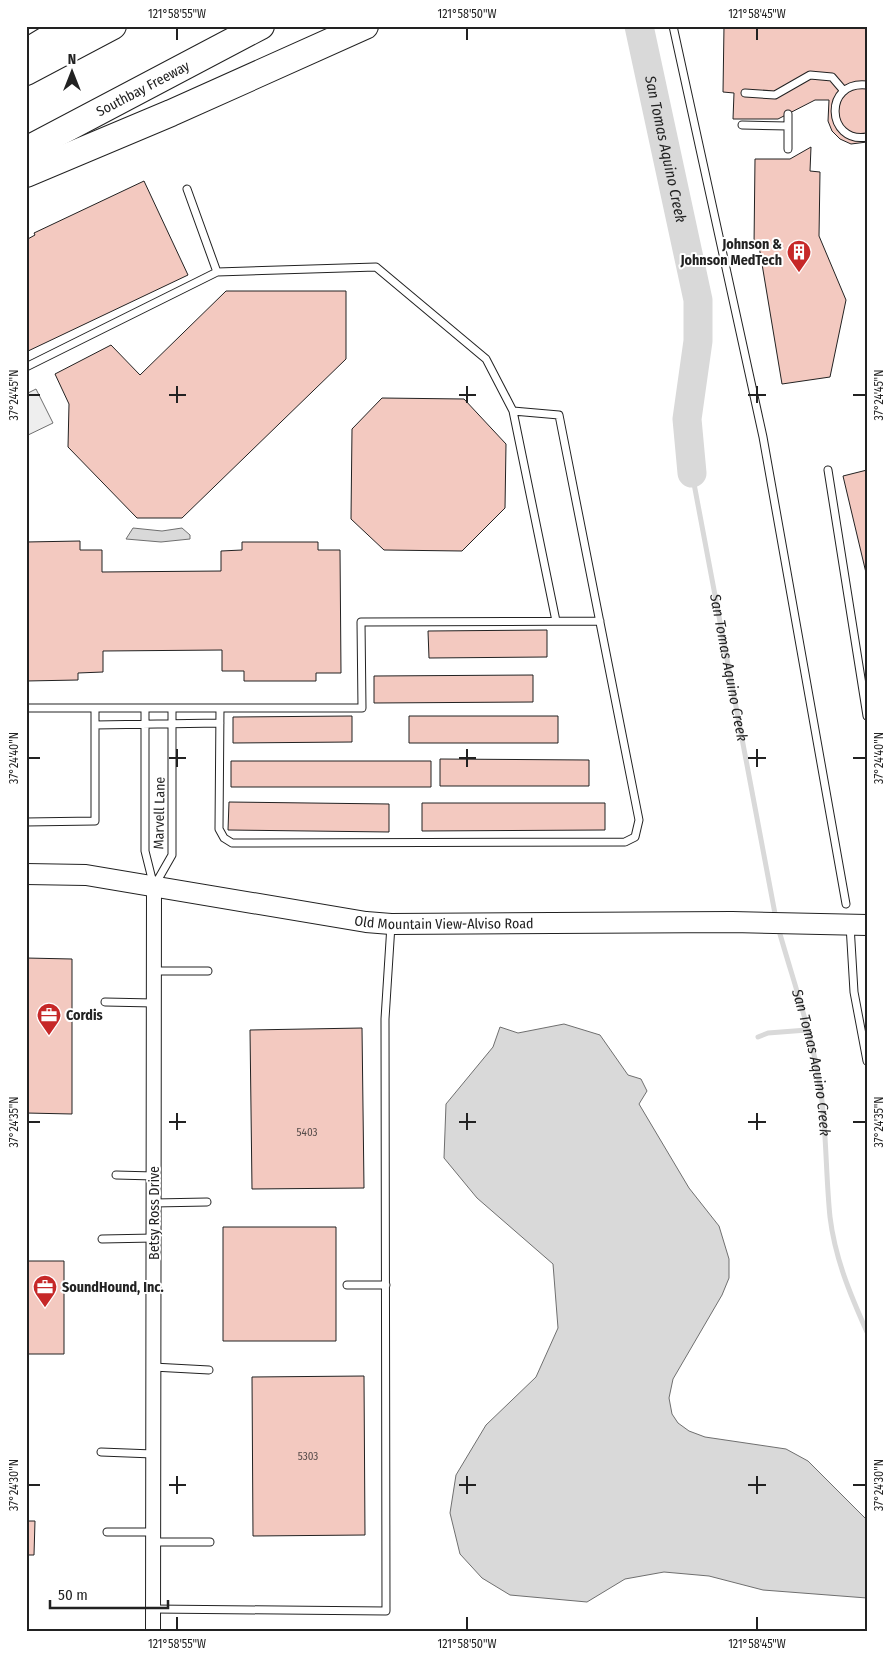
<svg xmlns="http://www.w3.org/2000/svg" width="893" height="1657" font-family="'Fira Sans Condensed',sans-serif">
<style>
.green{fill:#eee;stroke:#6f6f6f}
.water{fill:#d9d9d9;stroke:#6f6f6f}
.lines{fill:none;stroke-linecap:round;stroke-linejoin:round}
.stream{stroke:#d9d9d9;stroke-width:5}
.river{stroke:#d9d9d9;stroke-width:29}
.building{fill:#f3c9c0;stroke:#222}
.lane-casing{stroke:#222;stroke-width:9}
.street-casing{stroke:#222;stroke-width:16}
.secondary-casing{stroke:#222;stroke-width:22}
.highway-casing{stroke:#222;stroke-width:28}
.lane{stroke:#fff;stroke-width:7}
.street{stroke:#fff;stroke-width:14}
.secondary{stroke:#fff;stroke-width:20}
.highway{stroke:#fff;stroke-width:26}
.ticks{fill:none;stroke:#222;stroke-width:2}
.labels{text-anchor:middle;stroke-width:4;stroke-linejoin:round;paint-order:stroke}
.number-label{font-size:11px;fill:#564c4a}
.street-label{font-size:14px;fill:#222;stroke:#fff}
.poi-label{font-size:14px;font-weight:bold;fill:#222;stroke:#fff;text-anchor:start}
.water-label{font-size:15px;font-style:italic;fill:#222;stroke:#fff}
.neatline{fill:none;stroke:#222;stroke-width:2}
.ticks-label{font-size:12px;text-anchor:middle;fill:#222}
</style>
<rect width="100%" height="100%" fill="#fff"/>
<!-- green -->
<path class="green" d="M36,389L53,423L26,436V394Z"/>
<!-- water -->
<path class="water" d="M133,528L162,531L182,528L190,535V539L161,542L126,539Z
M564,1024L600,1035L628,1075L641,1079L647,1091L639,1104L689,1188L719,1226L729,1259V1278L722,1295L673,1379L669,1398L672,1414L678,1423L689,1431L705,1437L786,1449L808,1461L867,1520V1598L763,1590L709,1576L664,1572L625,1579L587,1602L510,1595L482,1578L460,1554L450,1513L456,1475L486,1425L536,1377L558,1328L553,1264L477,1198L444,1158L446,1104L493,1047L500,1027L518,1033Z"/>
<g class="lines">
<!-- stream -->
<g class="stream">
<path id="s1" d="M692,473L776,919"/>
<path id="s2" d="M778,927C791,974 808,1021 817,1069C827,1118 825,1168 830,1217C835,1258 850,1294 867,1332"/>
<path d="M758,1037L768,1033L807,1030"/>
</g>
<!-- river -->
<path class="river" id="s3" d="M639,26L698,300V341L687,419L692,473"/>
</g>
<!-- building -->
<path class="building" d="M724,26H867V142L851,144L840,139L832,131L828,121L829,100H815L778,119H733L734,93L723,92Z
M811,147L810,171L820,172L819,236L846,300L830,377L782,384L759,246L754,245L755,159H790Z
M144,181L188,275L26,352V240L35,235L34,233Z
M226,291H346V359L182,518H137L68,447L69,404L55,374L111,345L140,375Z
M382,398L464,399L506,444L505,508L462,551L384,550L351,519L352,429Z
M867,470V577L843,476Z
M80,541V550H102V572L221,571V551L242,550V542H318V550H340L341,673H316V681H244V671H222V650L103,651V672L78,673V680L26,681V542Z
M547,630V657L429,658L428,631Z
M533,675V702L374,703V676Z
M352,716V742L233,743V717Z
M409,716H558V743H409Z
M440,759L589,760V786H440Z
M231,761H431V787H231Z
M229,802L389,804V832L228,830Z
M422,803H605V830L422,831Z
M26,958L72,959V1114L26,1113Z
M362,1028L364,1188L252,1189L250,1030Z
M223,1227H336V1341H223Z
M26,1261H64V1354H26Z
M364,1376L365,1535L253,1536L252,1377Z
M26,1521H35L34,1555H26Z"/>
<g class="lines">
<defs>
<path id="lane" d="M673,26L763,437L846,904
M867,85C823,80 826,144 867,137
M745,93L775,95L810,75L832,77L844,91
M742,125L788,126
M788,149V114
M187,189L217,272
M26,367L217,272L376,267L486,359L513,411
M828,470L867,716
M26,708H362L361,622L600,621
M145,708V851L153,883
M220,708L219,829L224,838L232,843L625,842L635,837L639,820L559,415L513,411L556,621
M95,725L220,723
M26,822L95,821V708
M156,883L172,855V708
M850,925L854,992L867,1061
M154,971H208
M105,1002L154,1003
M116,1175L154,1176
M154,1203L207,1202
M102,1239L154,1238
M347,1285H386
M153,1367L209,1370
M101,1452L153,1454
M107,1532H153
M153,1542H210
M153,1609L386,1611L385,1019L391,925"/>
<path id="street" d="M153,1631L154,886"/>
<g id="secondary">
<path id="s4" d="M26,874L86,875L366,922L391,924L732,922L867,925"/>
</g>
<g id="highway">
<path d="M26,52L69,26"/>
<path d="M26,72L113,26"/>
<path id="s5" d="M26,150L261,26"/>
<path d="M26,174L171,113L365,26"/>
</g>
</defs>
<!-- lane casing -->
<use href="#lane" class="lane-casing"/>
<!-- street casing -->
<use href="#street" class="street-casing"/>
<!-- secondary casing -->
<use href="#secondary" class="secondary-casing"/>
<!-- highway casing -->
<use href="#highway" class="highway-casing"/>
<!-- lane -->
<use href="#lane" class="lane"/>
<!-- street -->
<use href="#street" class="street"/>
<!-- secondary -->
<use href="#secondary" class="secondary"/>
<!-- highway -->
<use href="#highway" class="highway"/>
</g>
<!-- ticks -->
<path class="ticks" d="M177,28V40M467,28V40M757,28V40M177,386V403M467,386V403M757,386V403M28,395H40M169,395H186M459,395H476M748,395H766M853,395H866M177,749V767M467,749V767M757,749V767M28,758H40M169,758H186M459,758H476M748,758H766M853,758H866M177,1113V1130M467,1113V1130M757,1113V1130M28,1122H40M169,1122H186M459,1122H476M748,1122H766M853,1122H866M177,1476V1494M467,1476V1494M757,1476V1494M28,1485H40M169,1485H186M459,1485H476M748,1485H766M853,1485H866M177,1617V1630M467,1617V1630M757,1617V1630"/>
<!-- icons -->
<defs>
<symbol id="building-pin" viewBox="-11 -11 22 30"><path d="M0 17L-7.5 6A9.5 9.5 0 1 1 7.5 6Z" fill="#c62828" stroke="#fff"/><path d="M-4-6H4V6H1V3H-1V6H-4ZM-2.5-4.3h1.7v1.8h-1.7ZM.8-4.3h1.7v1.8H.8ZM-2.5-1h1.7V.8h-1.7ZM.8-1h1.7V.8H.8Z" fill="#fff"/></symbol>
<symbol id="office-pin" viewBox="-11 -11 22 30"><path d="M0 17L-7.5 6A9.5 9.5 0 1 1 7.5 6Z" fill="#c62828" stroke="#fff"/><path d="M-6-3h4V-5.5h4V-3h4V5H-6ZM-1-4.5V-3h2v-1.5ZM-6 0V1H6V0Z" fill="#fff"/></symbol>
</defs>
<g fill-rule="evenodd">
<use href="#building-pin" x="785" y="238" width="28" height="38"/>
<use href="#office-pin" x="35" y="1001" width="28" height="38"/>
<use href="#office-pin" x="31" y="1273" width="28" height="38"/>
</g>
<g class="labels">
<!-- number labels -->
<g class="number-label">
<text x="307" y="1136">5403</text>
<text x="308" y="1460">5303</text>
</g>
<!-- street labels -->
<g class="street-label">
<text dy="5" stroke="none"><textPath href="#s5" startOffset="132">Southbay Freeway</textPath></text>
<text transform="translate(159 813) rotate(-89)" y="5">Marvell Lane</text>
<text dy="5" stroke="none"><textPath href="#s4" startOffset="422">Old Mountain View-Alviso Road</textPath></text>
<text transform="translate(154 1213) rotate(-90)" y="5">Betsy Ross Drive</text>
</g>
<!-- poi labels -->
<g class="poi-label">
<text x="782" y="249" text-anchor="end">Johnson &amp;<tspan x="782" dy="16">Johnson MedTech</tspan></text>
<text x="66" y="1020">Cordis</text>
<text x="62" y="1292">SoundHound, Inc.</text>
</g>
<!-- water labels -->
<g class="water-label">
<text dy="5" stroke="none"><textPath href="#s3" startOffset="126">San Tomas Aquino Creek</textPath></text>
<text dy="5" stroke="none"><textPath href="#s1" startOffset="198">San Tomas Aquino Creek</textPath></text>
<text dy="5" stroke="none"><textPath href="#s2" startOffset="140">San Tomas Aquino Creek</textPath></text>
</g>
</g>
<!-- border -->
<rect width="893" height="1657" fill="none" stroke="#ffffff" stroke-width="55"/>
<!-- north arrow -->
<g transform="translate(72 72)" stroke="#ffffff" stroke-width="4" paint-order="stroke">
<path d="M0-4L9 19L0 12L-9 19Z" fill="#222222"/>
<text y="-8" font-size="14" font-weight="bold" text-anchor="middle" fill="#222222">N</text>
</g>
<!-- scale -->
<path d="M50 1600v8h118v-8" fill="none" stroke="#222222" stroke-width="2.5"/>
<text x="58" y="1600" font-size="15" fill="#222222" stroke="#ffffff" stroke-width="4" paint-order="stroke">50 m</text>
<rect x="28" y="28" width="838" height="1602" class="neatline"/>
<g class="ticks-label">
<text x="177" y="18">121°58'55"W</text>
<text x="467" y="18">121°58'50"W</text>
<text x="757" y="18">121°58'45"W</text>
<text transform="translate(14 395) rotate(-90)" y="4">37°24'45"N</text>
<text transform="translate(879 395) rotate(-90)" y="4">37°24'45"N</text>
<text transform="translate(14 758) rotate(-90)" y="4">37°24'40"N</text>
<text transform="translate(879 758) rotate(-90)" y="4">37°24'40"N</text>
<text transform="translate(14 1122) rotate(-90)" y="4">37°24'35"N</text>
<text transform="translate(879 1122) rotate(-90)" y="4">37°24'35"N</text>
<text transform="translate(14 1485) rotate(-90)" y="4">37°24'30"N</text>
<text transform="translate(879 1485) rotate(-90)" y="4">37°24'30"N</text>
<text x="177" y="1648">121°58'55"W</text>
<text x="467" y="1648">121°58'50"W</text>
<text x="757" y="1648">121°58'45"W</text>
</g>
</svg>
